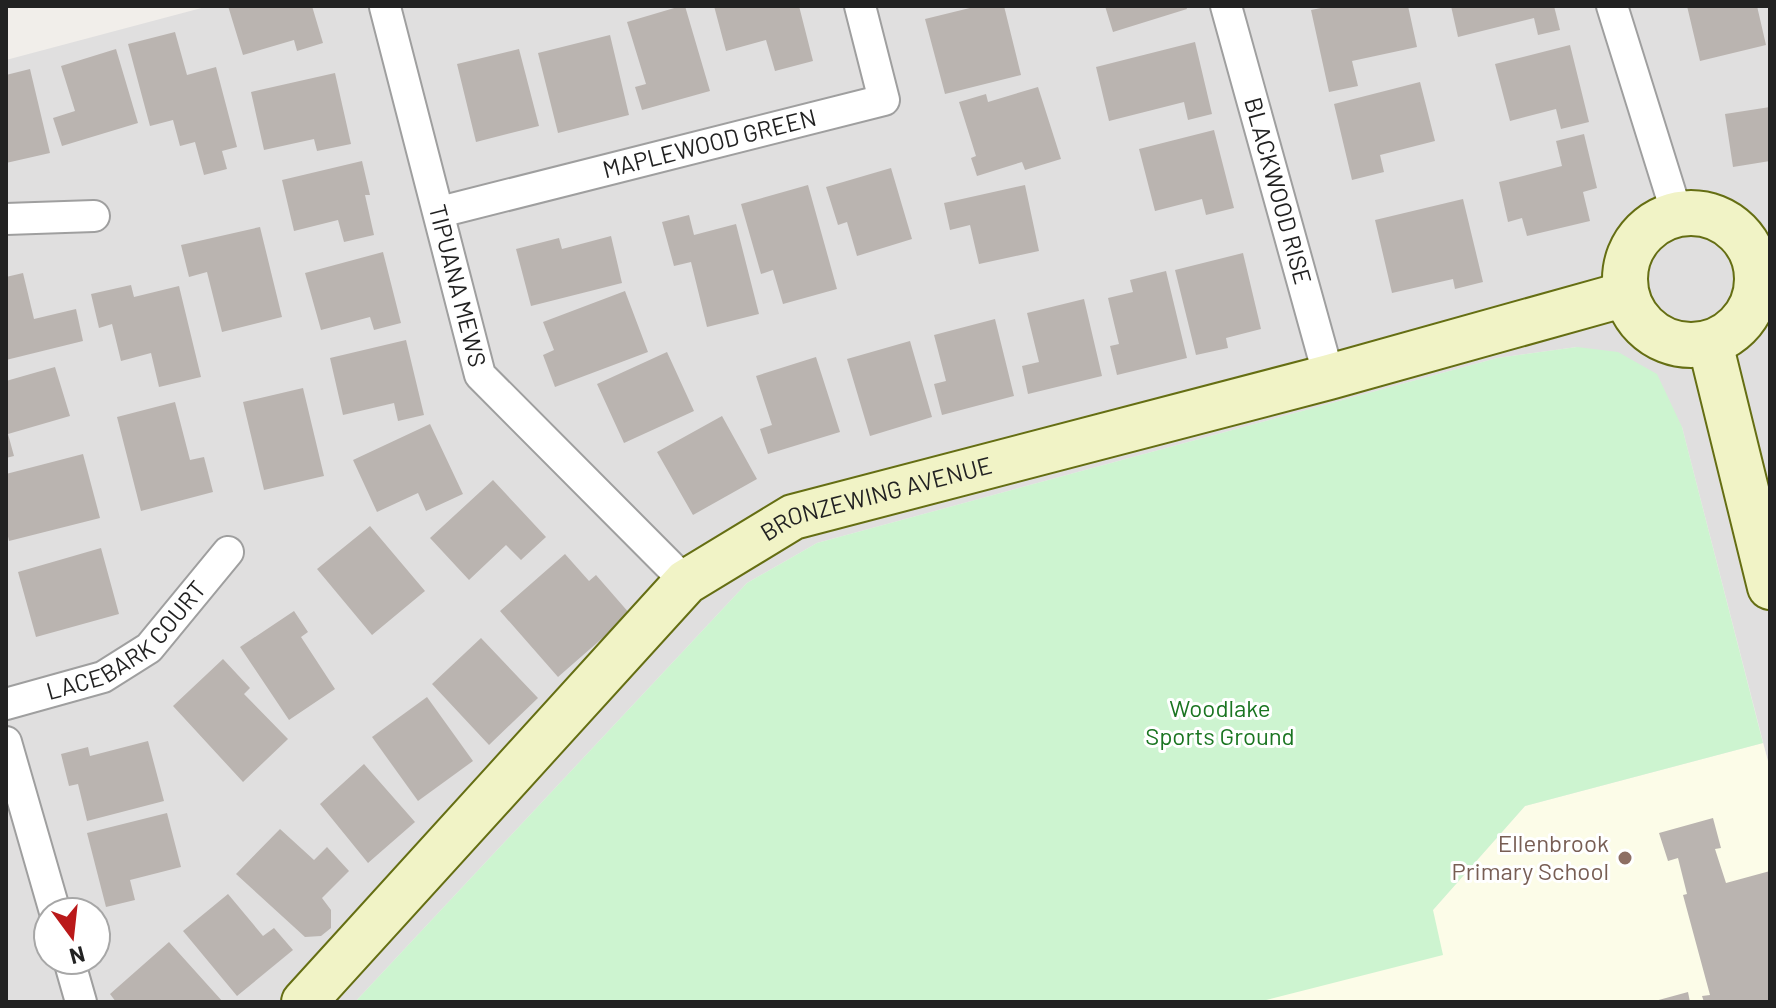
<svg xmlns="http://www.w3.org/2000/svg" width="1776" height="1008" font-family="Barlow,sans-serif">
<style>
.residential{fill:#e0dfdf;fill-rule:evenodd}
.education{fill:#fcfce8}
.park{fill:#cdf4d0}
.building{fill:#bab4b0}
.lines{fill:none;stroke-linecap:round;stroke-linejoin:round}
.street-casing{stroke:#9f9f9f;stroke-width:34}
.secondary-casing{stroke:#656e13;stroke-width:48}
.street{stroke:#fff;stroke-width:30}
.secondary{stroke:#f1f3c6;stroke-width:44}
.education-dot{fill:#8d6e63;stroke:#fff;stroke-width:3}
.labels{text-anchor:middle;stroke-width:6;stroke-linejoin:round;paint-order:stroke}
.street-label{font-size:24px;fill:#222;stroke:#fff}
.park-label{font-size:24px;fill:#1a7521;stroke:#fff}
.education-label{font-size:24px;fill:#785e54;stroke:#fff;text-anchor:end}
</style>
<rect width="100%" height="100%" fill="#f1eeea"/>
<!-- residential -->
<path class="residential" d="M209,6H1770V769L1682,427L1577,347L1497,358L817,543L747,583L355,1002H6V60ZM48,912H96V960H48Z"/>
<!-- education -->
<path class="education" d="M1763,743L1770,769V1002H1258L1289,993L1433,910L1525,806Z"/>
<!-- park -->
<path class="park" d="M1577,347L1618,352L1657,374L1682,427L1763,743L1525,806L1433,910L1443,955L1258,1002H355L747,583L817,543L1497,358Z"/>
<!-- building -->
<path class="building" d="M228,6H312L323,43L297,51L294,40L243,55Z
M681,6H685L710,91L642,110L635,87L646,84L627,22Z
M714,6H799L813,61L775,71L766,40L726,51Z
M978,6H1004L1021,75L945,94L925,19Z
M1105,6H1186L1187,9L1113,32Z
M1331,6H1408L1417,47L1352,61L1358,86L1329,92L1311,10Z
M1451,6H1554L1560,30L1538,35L1534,18L1458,37Z
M1687,6H1757L1766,45L1700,61Z
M175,32L187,75L216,67L237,147L222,151L227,169L204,175L195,142L180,146L173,120L150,126L128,44Z
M610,35L629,115L558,133L538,53Z
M1195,42L1212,114L1188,120L1184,102L1109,121L1096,67Z
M1570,45L1589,122L1561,129L1556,109L1510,121L1495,64Z
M116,49L138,123L62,146L53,118L75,111L61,66Z
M519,49L539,126L476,142L457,64Z
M30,69L50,153L6,163V75Z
M335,73L351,144L317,151L314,139L264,150L251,92Z
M1420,82L1435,141L1380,155L1384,172L1352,180L1334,104Z
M1038,87L1061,159L1025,170L1022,162L977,176L971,158L976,156L959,102L986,94L988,102Z
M1770,107V161L1733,167L1725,114Z
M1214,130L1234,208L1206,215L1202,199L1155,211L1139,149Z
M1584,134L1597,188L1583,192L1590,221L1527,236L1522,218L1508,222L1499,182L1562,166L1556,141Z
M362,161L370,195H365L374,235L344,242L338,220L294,231L282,180Z
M891,168L912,239L857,256L847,222L838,225L826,187Z
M808,185L837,289L783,304L773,270L761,274L741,204Z
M1025,185L1039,251L979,264L970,225L950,230L944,203Z
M1463,199L1483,282L1455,289L1453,279L1392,293L1375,220Z
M689,215L694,235L736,224L759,314L707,327L691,262L674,266L662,222Z
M260,227L282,317L222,332L207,272L189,277L181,245Z
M611,236L622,283L531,306L516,249L559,238L562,249Z
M383,252L401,323L374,330L370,317L321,330L305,273Z
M1243,253L1261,329L1226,338L1228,348L1196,355L1175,270Z
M1166,271L1187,358L1117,375L1110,346L1119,344L1108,298L1133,292L1130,280Z
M23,273L34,319L76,309L83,341L6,360V277Z
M131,285L134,297L179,286L201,377L159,387L151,353L121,361L112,324L99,328L91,294Z
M625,291L648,352L555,387L543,355L554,350L543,322Z
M1084,299L1102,376L1028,394L1022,366L1039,362L1027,313Z
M995,319L1014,396L942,415L934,384L946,381L934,335Z
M406,340L424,415L398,421L394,403L343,415L330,358Z
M910,341L932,417L870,436L847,359Z
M667,352L694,411L624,443L597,384Z
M816,357L840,432L768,454L760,429L772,425L756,376Z
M55,367L70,416L8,434L14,456L6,458V381Z
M303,388L324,476L264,490L243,402Z
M175,402L190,460L204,457L213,492L141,511L117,417Z
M722,416L757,479L693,515L657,452Z
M430,424L463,494L426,511L418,493L377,512L353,460Z
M83,454L100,518L9,541L6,527V474Z
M493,480L546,537L521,560L506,545L469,580L430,538Z
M370,526L425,591L372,635L317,569Z
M101,548L119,614L36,637L18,572Z
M565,554L589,581L596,575L630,614L558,677L500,611Z
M294,611L308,632L301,637L335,689L289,720L240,647Z
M481,638L538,698L489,745L432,684Z
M223,659L250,688L244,694L288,739L243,782L173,706Z
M427,697L473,761L418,801L372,737Z
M148,741L164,801L87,821L78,784L69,786L61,754L88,747L90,756Z
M364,764L415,822L368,863L320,804Z
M167,813L181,867L130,880L135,900L106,907L87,833Z
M1713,818L1721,848L1715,849L1726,883L1770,871V1001L1704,1002L1702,996L1710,995L1683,895L1687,894L1678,858L1668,861L1659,833Z
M280,829L314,860L327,847L349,871L322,898L331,910V928L321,936L305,937L236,874Z
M228,894L263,936L274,928L293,950L237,996L183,931Z
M169,942L223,1002H116L110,994Z
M1688,992L1690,1002H1655V1001Z"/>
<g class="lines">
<defs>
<g id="street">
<path id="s1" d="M1226,6L1329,377"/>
<path d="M1612,6L1677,214"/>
<path id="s2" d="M385,7L480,375L686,582"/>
<path id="s3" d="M440,212L884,100L860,6"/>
<path d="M6,219L94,216"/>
<path d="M1757,271H1770"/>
<path id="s4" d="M6,704L103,677L149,648L228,552"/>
<path d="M6,742L55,912"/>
<path d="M69,960L81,1002"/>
</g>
<g id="secondary">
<circle cx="1691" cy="279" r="66"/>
<path d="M1710,343L1770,587"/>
<path id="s5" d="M304,1002L686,582L793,517L1329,377L1626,294"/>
</g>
</defs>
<!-- street casing -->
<use href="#street" class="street-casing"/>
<!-- secondary casing -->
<use href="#secondary" class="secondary-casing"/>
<!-- street -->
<use href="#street" class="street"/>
<!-- secondary -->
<use href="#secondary" class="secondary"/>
</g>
<!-- markers -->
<circle class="education-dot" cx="1625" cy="858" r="8"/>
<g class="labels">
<!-- street labels -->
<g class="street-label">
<text dy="8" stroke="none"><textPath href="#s3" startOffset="278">MAPLEWOOD GREEN</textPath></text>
<text dy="8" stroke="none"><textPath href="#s1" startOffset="192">BLACKWOOD RISE</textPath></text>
<text dy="8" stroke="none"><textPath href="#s2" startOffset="288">TIPUANA MEWS</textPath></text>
<text dy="8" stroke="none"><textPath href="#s5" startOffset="778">BRONZEWING AVENUE</textPath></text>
<text dy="8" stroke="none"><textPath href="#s4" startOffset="140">LACEBARK COURT</textPath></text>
</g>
<!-- park labels -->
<g class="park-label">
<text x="1220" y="717">Woodlake<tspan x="1220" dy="28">Sports Ground</tspan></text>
</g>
<!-- education labels -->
<g class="education-label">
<text x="1609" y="852">Ellenbrook<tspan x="1609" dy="28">Primary School</tspan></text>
</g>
</g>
<!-- border -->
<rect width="1776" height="1008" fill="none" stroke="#222222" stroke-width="16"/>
<!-- north arrow -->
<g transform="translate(72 936) rotate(165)"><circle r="38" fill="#ffffff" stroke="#a7a7a7" stroke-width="2"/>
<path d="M0-6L14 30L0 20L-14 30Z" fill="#ba191a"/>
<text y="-12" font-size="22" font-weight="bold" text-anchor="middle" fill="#222222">N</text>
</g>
</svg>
